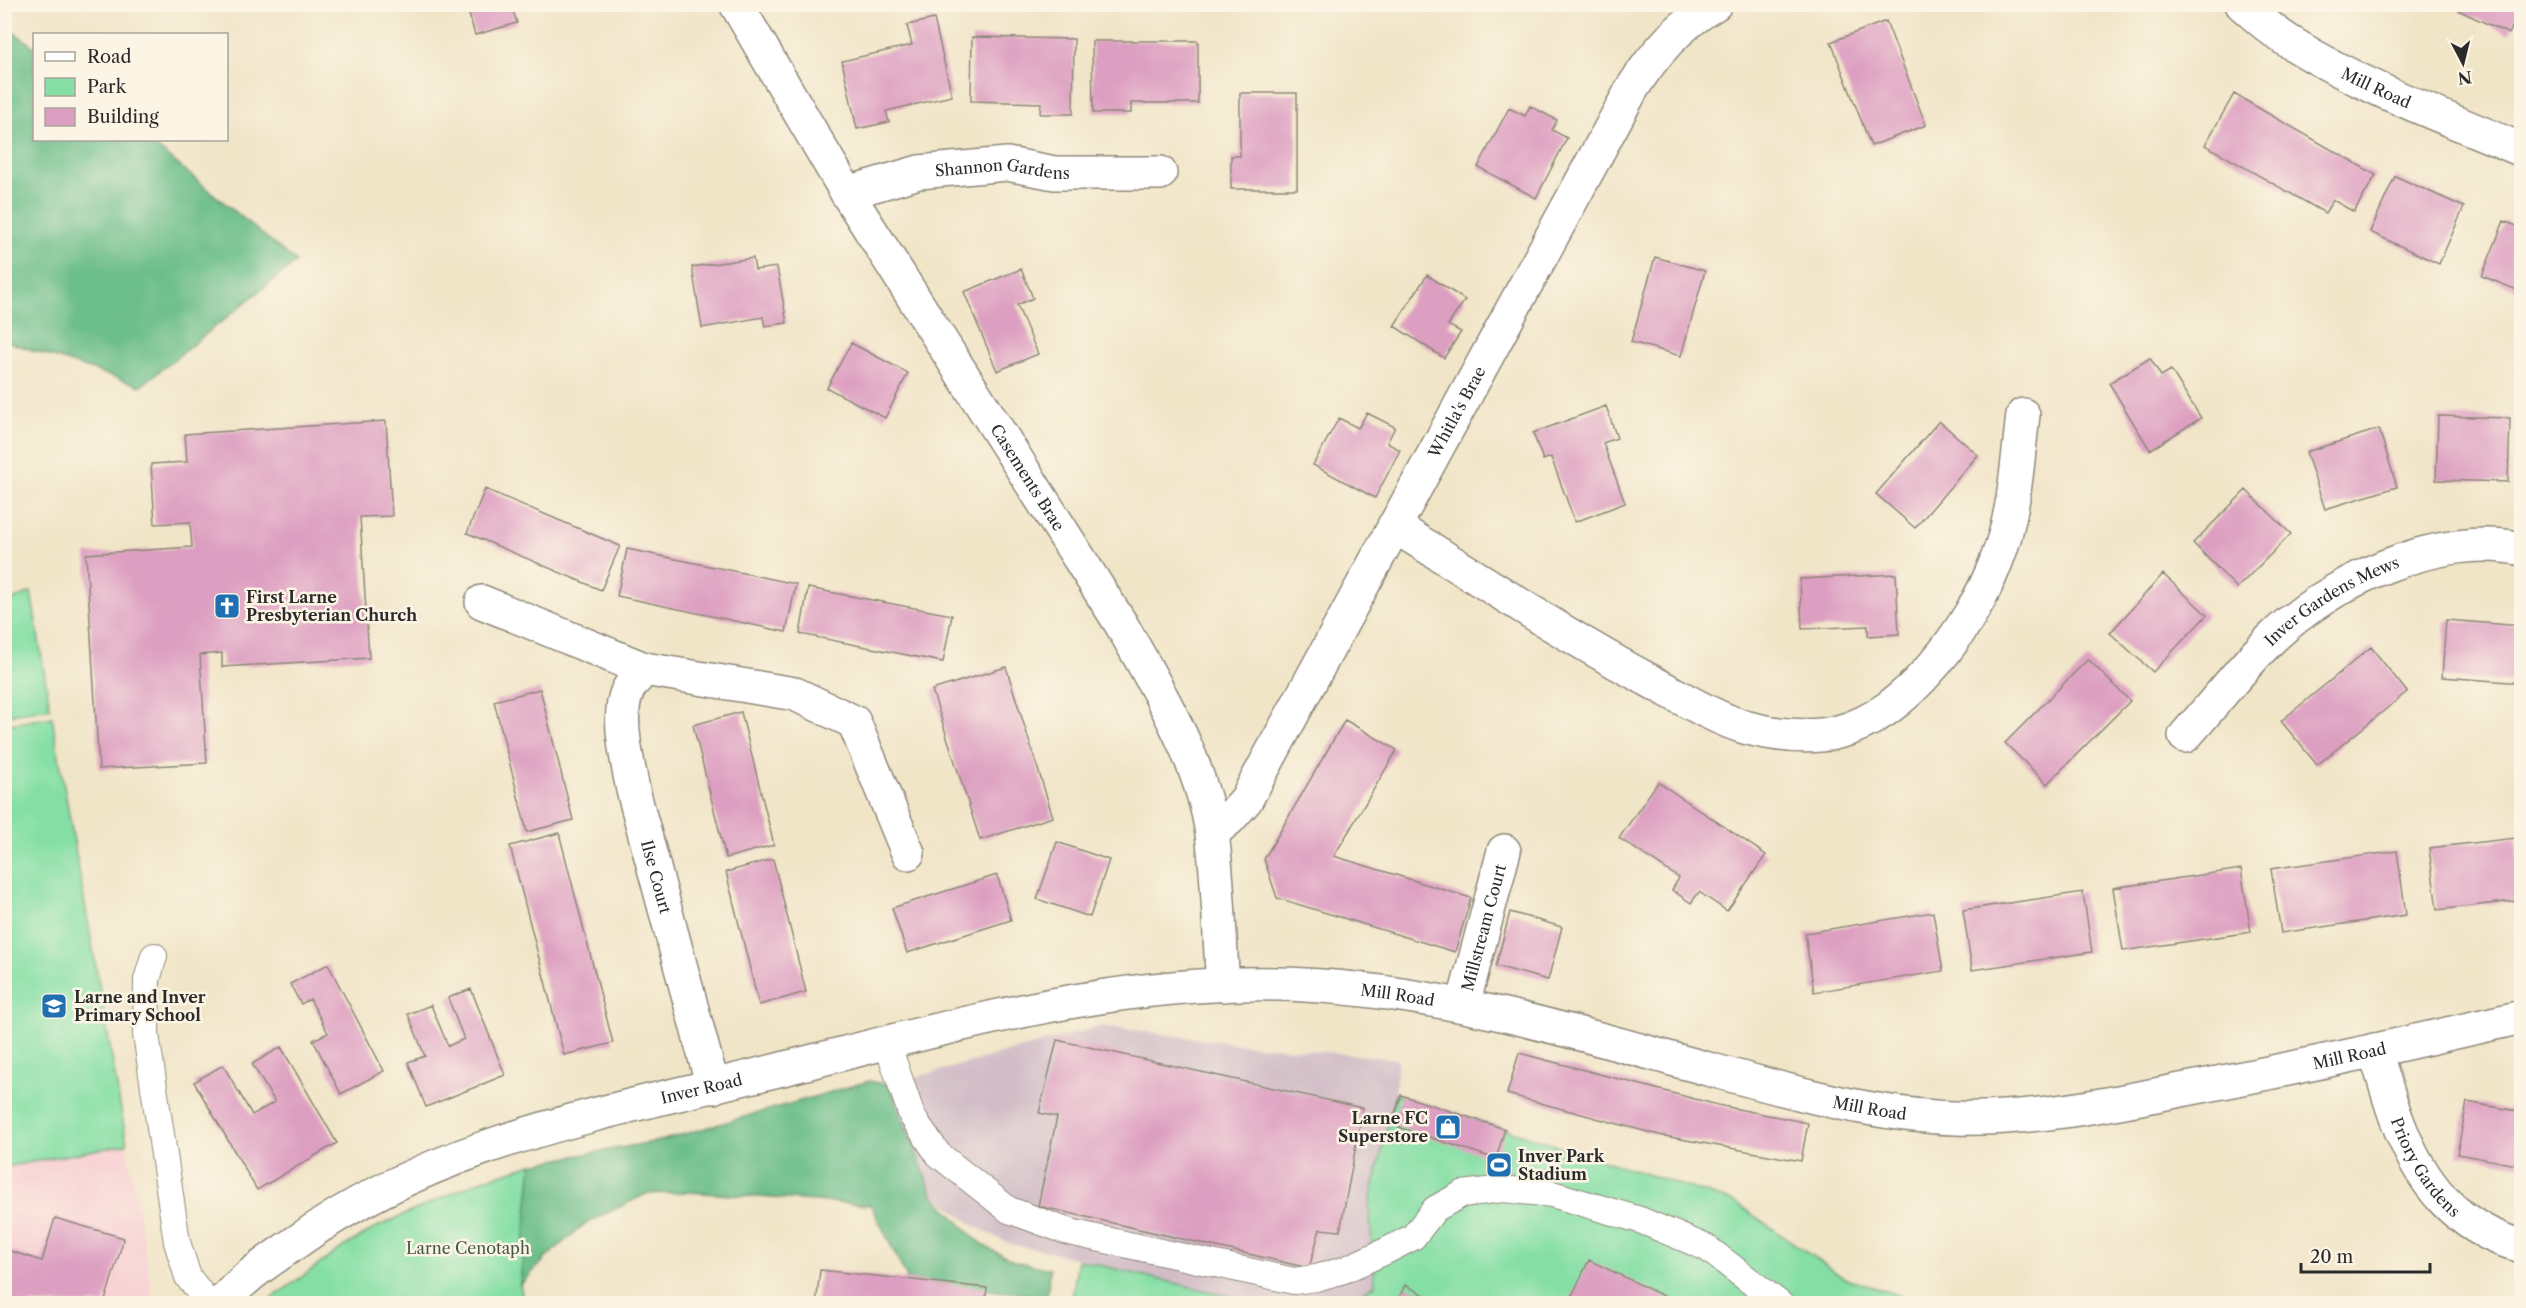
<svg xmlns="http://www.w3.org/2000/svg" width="2526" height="1308" font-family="'Libre Caslon Text',serif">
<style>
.built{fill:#f7cfd3}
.industrial{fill:#d2bdc7}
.green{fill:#85dfa5;stroke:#588568;stroke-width:1.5}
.forest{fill:#6cbe8a;stroke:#4c745a;stroke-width:1.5}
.building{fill:#dd9fc1}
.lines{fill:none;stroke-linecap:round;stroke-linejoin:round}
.lane-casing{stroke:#8e887a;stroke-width:28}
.street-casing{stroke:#8e887a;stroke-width:36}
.secondary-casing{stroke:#8e887a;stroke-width:36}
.lane{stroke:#fff;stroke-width:26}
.street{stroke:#fff;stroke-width:33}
.secondary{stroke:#fff;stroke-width:33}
.labels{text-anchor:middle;stroke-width:5;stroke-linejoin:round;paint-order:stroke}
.street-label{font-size:16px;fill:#2b2b2b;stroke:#fcf5e5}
.poi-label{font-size:16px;font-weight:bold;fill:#2b2b2b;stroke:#fcf5e5;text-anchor:start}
.park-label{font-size:16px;fill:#42584a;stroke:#fcf5e5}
</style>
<rect width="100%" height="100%" fill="#fcf5e5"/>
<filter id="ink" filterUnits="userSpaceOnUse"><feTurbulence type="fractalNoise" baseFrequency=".0167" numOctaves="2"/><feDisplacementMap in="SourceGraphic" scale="12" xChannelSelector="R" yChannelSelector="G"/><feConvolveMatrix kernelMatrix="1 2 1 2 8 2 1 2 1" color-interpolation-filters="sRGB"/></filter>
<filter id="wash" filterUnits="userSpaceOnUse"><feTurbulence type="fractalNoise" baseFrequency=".008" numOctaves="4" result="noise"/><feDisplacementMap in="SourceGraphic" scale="24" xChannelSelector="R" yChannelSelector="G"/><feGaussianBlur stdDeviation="1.35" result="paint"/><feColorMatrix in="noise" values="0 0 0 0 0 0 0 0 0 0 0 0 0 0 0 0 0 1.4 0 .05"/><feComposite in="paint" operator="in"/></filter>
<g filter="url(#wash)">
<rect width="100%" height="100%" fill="#f1e5c8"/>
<!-- built -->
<path class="built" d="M52,717L151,1285V1304H5V725Z"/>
<!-- industrial -->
<path class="industrial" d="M1101,1026L1239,1044L1398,1059L1395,1094L1369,1207L1375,1285L1342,1303H1258L1042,1250L1012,1245L976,1227L933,1195L889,1085Z"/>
<!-- green -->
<path class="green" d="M31,592L50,708L5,715V603Z
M52,717L127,1144L5,1167V725Z
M1395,1094L1734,1202L1844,1278L1923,1303L1342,1304L1375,1285L1369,1207Z
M532,1164L520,1285L524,1303L264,1304L342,1248L377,1227L482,1180Z
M1078,1260L1258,1303H1071Z"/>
<!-- forest -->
<path class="forest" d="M5,26L34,47V140H148L296,262L141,386L5,341Z
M869,1081L889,1085L933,1195L971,1235L990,1249L1014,1261L1050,1269L1047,1297L908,1280L871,1205L689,1192L646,1194L586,1223L552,1252L520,1285L532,1164L664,1140Z"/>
<g id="blocks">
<!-- building -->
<path class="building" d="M466,4H511L517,23L475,35Z
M2445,4H2522V5L2509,34Z
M934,19L952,96L886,111L889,122L857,129L842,61L912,45L907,25Z
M1886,21L1926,125L1871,146L1831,42Z
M972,37L1074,39L1073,114H1040L1041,103L971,101Z
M1092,41H1198V103H1131V113H1093Z
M1240,93H1297V189H1231V156H1240Z
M2234,94L2376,175L2354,212L2333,200L2325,213L2205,145Z
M1530,106L1557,120L1552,130L1567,138L1536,198L1478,167L1509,108L1525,116Z
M2395,176L2464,207L2439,264L2370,232Z
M2504,221L2522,228V292L2482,276Z
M1655,257L1705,271L1681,356L1631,342Z
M753,258L755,270L777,267L787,323L765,326L763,317L702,328L692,267Z
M1021,269L1033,298L1017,305L1038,354L997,371L964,292Z
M1427,275L1465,300L1448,325L1461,332L1444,358L1394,326Z
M851,343L908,373L885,418L827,388Z
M2150,358L2161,376L2171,370L2201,418L2150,450L2109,383Z
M1606,406L1617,438L1603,443L1625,503L1575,522L1551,457L1543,460L1533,433Z
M1367,413L1395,427L1387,443L1400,450L1375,498L1313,465L1339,418L1358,428Z
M2438,416L2510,418L2508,482L2436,480Z
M386,421L392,516L360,517L369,658L222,667V653L200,655L207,763L99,769L86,554L192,547L190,522L155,524L151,464L187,462L185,434Z
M1939,421L1978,455L1915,528L1876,494Z
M2379,429L2397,487L2325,509L2306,452Z
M485,489L620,546L601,590L467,533Z
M2246,490L2291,534L2237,588L2193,543Z
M627,549L796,584L786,632L617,596Z
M1896,574L1899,634L1868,636V626L1802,629L1800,579Z
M2163,574L2207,615L2153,672L2110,633Z
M808,588L952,615L943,662L800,634Z
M2446,620L2522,626V683L2442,677Z
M2371,647L2407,692L2317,765L2281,721Z
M2088,659L2130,701L2047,784L2005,743Z
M1006,667L1053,817L980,840L932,690Z
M540,689L573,820L527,832L494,701Z
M741,712L774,845L726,858L693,725Z
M1345,720L1397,750L1334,856L1471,898L1455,952L1277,898L1264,859Z
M1658,782L1766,855L1727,911L1699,892L1691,903L1672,890L1679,878L1619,838Z
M559,833L613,1043L564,1055L510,846Z
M2516,838L2522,900L2437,910L2429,848Z
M1057,842L1109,860L1090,917L1037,899Z
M2397,851L2406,915L2281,933L2271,869Z
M773,859L806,992L759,1005L726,872Z
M2241,869L2251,932L2123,951L2113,888Z
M997,875L1011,920L907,953L892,908Z
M2083,892L2092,952L1972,970L1963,910Z
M1510,912L1562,927L1548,980L1496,966Z
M1933,912L1943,971L1814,992L1805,933Z
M328,964L384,1071L341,1094L313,1040L328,1033L310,999L301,1004L290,984Z
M471,989L505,1075L426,1107L408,1062L425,1056L408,1014L431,1005L448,1046L464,1039L448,998Z
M1057,1040L1363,1108L1340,1231L1320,1229L1309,1268L1038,1206L1057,1117L1039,1113Z
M281,1047L337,1143L257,1190L194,1082L223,1065L252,1115L275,1102L252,1064Z
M1519,1053L1718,1105L1808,1123L1801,1161L1659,1135L1507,1094Z
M1401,1095L1505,1129L1496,1159L1392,1125Z
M2467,1102L2522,1112V1166L2457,1154Z
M55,1218L124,1238L104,1304H4V1249L42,1261Z
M1589,1260L1680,1304H1568Z
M820,1270L987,1288L985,1304H816Z
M1405,1285L1443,1304H1396Z"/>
</g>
</g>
<g filter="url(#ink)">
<use href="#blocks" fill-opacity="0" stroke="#8e887a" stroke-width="1.5"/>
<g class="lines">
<defs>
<path id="lane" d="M154,956L147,980L146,1034L177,1242L188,1277L209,1304
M887,1043L912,1116L938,1154L1009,1210L1069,1232L1294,1281L1316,1278L1344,1270L1386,1251L1413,1237L1435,1209L1462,1194L1503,1189L1552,1194L1640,1220L1707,1248L1780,1304"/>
<g id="street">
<path id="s1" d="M736,4L847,193L1121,624C1156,686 1202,762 1212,834C1219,883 1219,935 1223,985"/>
<path id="s2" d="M847,193L919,172L1007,164L1055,173H1160"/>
<path d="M1394,526C1480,579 1565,636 1654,683C1680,697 1720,721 1748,728C1776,735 1810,739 1838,732C1908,715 1972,625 1996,562C2015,515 2017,464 2023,415"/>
<path d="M482,602L644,669L795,694L854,722L908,853"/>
<path id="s3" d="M644,669C639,676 630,684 627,692C616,718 628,763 633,790L713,1087"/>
<path id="s4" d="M2185,736C2214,704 2240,669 2271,639C2329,582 2439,530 2522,549"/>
<path id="s5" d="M1212,833L1229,819L1246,800L1633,87C1655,53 1679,25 1715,4"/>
<path id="s6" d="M1463,1005L1504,851"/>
<path id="s7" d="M2374,1050C2383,1073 2388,1097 2397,1120C2420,1182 2456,1229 2522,1246"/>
</g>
<g id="secondary">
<path id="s8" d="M2242,4C2258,18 2274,33 2293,44C2364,88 2445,117 2522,150"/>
<path id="s9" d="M221,1304C241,1279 269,1261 295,1243C438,1140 611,1112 778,1070C955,1026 1136,972 1321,986C1454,995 1581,1034 1708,1069C1789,1091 1870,1115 1955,1118C2031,1120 2106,1105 2181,1090C2295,1069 2408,1043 2522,1017"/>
</g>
</defs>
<!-- lane casing -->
<use href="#lane" class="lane-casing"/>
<!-- street casing -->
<use href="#street" class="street-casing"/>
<!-- secondary casing -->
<use href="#secondary" class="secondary-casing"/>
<!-- lane -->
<use href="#lane" class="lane"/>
<!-- street -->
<use href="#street" class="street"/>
<!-- secondary -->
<use href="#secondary" class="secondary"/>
</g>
</g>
<!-- icons -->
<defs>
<symbol id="church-square" viewBox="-11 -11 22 22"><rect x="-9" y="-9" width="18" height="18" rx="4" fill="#1f6fb2" stroke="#fcf5e5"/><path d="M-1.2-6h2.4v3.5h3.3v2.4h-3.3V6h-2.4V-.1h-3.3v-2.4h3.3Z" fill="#fff"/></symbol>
<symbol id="school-square" viewBox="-11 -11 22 22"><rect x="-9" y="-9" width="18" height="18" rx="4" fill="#1f6fb2" stroke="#fcf5e5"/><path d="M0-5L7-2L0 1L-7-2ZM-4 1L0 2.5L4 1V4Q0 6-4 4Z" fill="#fff"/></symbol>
<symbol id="shop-square" viewBox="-11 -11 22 22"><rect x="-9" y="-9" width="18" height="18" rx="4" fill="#1f6fb2" stroke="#fcf5e5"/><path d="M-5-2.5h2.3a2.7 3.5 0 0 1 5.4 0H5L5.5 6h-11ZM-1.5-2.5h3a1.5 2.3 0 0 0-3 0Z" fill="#fff"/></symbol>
<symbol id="stadium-square" viewBox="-11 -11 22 22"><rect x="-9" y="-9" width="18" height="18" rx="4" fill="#1f6fb2" stroke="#fcf5e5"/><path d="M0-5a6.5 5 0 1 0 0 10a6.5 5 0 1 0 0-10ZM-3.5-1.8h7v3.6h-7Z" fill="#fff"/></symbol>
</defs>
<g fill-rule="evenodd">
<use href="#church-square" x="212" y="591" width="30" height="30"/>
<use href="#school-square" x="39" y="991" width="30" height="30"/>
<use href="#shop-square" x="1433" y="1112" width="30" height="30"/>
<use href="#stadium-square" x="1484" y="1150" width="30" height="30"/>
</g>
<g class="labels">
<!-- street labels -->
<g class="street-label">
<text dy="6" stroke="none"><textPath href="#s8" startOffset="159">Mill Road</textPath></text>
<text dy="6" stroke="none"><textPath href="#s2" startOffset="159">Shannon Gardens</textPath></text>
<text dy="6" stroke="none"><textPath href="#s5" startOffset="489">Whitla's Brae</textPath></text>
<text dy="6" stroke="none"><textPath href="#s1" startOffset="556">Casements Brae</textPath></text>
<text dy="6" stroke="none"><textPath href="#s4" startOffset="202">Inver Gardens Mews</textPath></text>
<text dy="6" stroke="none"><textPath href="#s3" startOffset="218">Ilse Court</textPath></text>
<text dy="6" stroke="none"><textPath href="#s6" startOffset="80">Millstream Court</textPath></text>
<text dy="6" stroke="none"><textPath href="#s9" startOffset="1242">Mill Road</textPath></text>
<text dy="6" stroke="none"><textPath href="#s9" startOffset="2214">Mill Road</textPath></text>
<text dy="6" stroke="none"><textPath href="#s9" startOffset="534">Inver Road</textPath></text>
<text dy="6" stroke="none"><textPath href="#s9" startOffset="1728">Mill Road</textPath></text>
<text dy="6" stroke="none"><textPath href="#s7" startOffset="129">Priory Gardens</textPath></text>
</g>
<!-- poi labels -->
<g class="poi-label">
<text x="246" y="603">First Larne<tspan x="246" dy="18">Presbyterian Church</tspan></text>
<text x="74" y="1003">Larne and Inver<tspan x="74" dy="18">Primary School</tspan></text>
<text x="1428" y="1124" text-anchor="end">Larne FC<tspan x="1428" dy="18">Superstore</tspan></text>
<text x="1518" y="1162">Inver Park<tspan x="1518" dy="18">Stadium</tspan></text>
</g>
<!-- park labels -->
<g class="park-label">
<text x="468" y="1254">Larne Cenotaph</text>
</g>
</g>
<!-- margin -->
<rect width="2526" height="1308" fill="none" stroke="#fcf5e5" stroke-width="24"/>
<!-- legend -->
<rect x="33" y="33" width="195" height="108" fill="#fcf5e5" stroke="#a8a49b" stroke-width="1.5"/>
<rect x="45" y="52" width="30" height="9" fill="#ffffff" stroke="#a8a49b" stroke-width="1.5"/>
<text x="87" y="63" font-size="18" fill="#2b2b2b">Road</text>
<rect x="45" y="78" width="30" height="18" fill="#85dfa5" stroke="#a8a49b" stroke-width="1.5"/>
<text x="87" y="93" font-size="18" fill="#2b2b2b">Park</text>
<rect x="45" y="108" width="30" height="18" fill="#dd9fc1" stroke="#a8a49b" stroke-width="1.5"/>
<text x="87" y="123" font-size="18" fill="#2b2b2b">Building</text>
<!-- north arrow -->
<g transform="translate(2463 63) rotate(173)" stroke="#fcf5e5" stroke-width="4.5" paint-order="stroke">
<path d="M0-4.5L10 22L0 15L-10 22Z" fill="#2b2b2b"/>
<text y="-9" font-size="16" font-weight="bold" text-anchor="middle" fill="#2b2b2b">N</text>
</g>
<!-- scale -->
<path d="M2301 1263v9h129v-9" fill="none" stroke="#2b2b2b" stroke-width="3"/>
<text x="2310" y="1263" font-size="18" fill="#2b2b2b" stroke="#fcf5e5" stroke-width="4.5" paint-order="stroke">20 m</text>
</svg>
